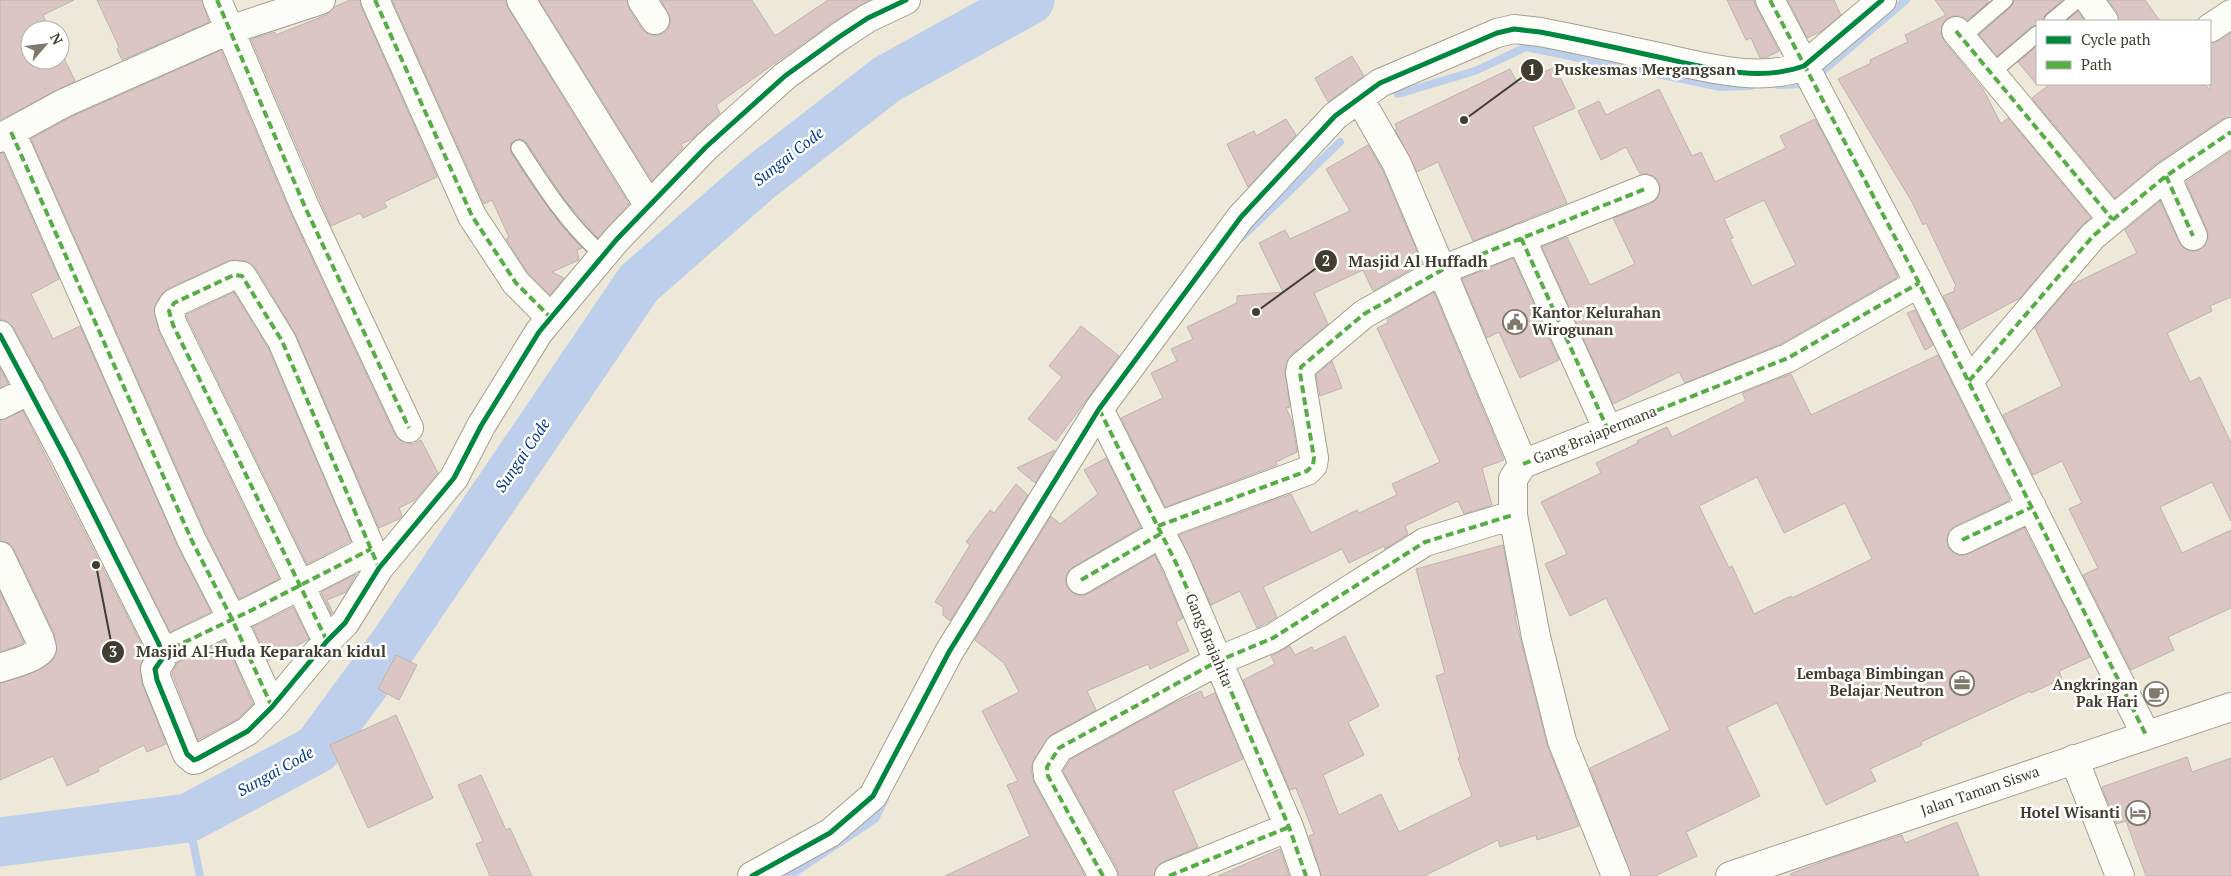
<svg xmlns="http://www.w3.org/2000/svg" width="2231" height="876" font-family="'PT Serif',serif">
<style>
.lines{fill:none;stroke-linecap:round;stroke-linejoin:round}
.stream{stroke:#bdcfea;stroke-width:8}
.river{stroke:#bdcfea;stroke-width:49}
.building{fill:#dbc6c5;stroke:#bcb4ae;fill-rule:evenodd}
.service-casing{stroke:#a5a094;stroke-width:18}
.minor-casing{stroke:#a5a094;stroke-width:30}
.secondary-casing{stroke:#a5a094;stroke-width:30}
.service{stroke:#fcfcf9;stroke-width:15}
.minor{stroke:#fcfcf9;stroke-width:28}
.secondary{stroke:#fcfcf9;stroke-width:28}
.quiet{stroke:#56ad45;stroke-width:4;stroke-dasharray:8 4;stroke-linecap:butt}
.cycleway-casing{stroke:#fff;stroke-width:8}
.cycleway{stroke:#00873e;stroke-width:5}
.labels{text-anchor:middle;stroke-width:5;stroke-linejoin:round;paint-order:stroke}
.poi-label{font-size:15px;font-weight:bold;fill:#413d31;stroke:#fff;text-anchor:end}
.street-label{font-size:15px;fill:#413d31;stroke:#fff}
.water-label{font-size:16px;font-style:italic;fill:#073b8e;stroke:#fff}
.leader{fill:none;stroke:#413d31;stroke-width:2}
.callout-dot{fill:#413d31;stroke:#fff;stroke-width:2}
.mark-label{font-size:15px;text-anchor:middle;font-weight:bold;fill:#fff}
.callout-label{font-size:16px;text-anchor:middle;font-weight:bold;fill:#413d31;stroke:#fff;stroke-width:5;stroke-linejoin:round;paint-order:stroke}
</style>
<rect width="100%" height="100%" fill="#eee8d8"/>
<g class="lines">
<!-- stream -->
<path class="stream" d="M1818,75L1906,0
M1778,85L1803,84
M1398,94L1475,71L1526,47L1721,87L1751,86
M1241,238L1340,142
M188,818L200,876
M789,876L875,819L885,799"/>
<!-- river -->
<path class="river" d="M0,842L188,818L317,749L394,644L639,283L758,179L887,79L1030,0"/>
</g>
<!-- building -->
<path class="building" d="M0,0H74L43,15L50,30H30V60H60V50L75,81L0,120Z
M97,0H202L209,22L122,60L117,49L119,47Z
M350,0H360L361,6L437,177L384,202L387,207L363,218L360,213L331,226L251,39L275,32L276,35L326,15L334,7Z
M392,0H505L508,8L629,204L598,238L565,200L527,143L519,139L511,143V153L530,182L561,225L582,248L577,250L579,260L552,272L564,278L550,295L528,273L506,239L509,237L492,200L484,204Z
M539,0H627L629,9L642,29L648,34L655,36L664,33L669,27L671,20L661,0H752L775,36L828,0H870L830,24L716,105L720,113L692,139L681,144L683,148L652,181Z
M1727,0H1754L1756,7L1779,51L1767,57L1760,58L1751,38L1746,40Z
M1788,0H1834L1841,15L1822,31L1807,38Z
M1935,0H1987L1989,2L1967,20L1961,16H1954L1946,19L1942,25L1941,33L1944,41L1983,89L2001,124L2008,118L2091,218L2081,226L2020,298L1960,330L1943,296L1955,291L1954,288L1956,286L1926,223L1923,225L1912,202L1838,79L1871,63L1870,60L1908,42L1905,35L1946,15Z
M2014,0H2062L2046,14L2043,21H2037V25L2031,27L1997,56L1979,35L2011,7Z
M2108,0H2145L2160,21H2119L2117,12Z
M2078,11L2085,21H2066Z
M2231,33V117L2222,119L2157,163L2115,198L2032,98L2050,84H2205L2210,91V43L2219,41Z
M2037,46V85L2018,62Z
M221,50L291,214L395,435L400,440L407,443L413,444L421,440L438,473L415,500L399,508L402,516L399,519L379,528L296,335L255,267L244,261H228L167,289L161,295L154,308L159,332L279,579L239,599L206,534L31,139L71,117Z
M1352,56L1364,76L1328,102L1315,78Z
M1555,67L1575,108L1533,127L1567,203L1473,241L1438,162L1417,172L1395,130L1397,129L1395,124L1510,69L1518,84Z
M1659,89L1692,156L1701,152L1715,182L1786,148L1780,136L1815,119L1898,277L1781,344L1685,383L1679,372L1613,404L1542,247L1567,237L1590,285L1635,264L1613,218L1651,204L1657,199L1660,192V184L1654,176L1647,174H1640L1626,147L1601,160L1578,111L1599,101L1606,115ZM1764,200L1796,265L1752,286L1730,239L1733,238L1724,219Z
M1286,119L1296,135L1248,187L1227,144L1254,131L1256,136Z
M1368,145L1383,171L1422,263L1373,291L1363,270L1314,293L1328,324L1291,355L1285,370L1290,407L1286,408L1292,421L1297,452L1276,462L1277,465L1165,507L1121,418L1163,398L1151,373L1177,361L1171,349L1193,339L1187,327L1237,303V296L1283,292L1259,243L1285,230L1290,239L1350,211L1326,169Z
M2231,151V297L2210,306L2212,311L2167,333L2190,382L2200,377L2231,443V521L2212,482L2160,507L2182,553L2231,530V608L2168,637L2174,650L2131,670L2083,575L2098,568L2069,509L2082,503L2062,461L2033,475L2003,415L2062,386L2035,328L2071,285L2137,253L2125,230L2160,201L2179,242L2184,248L2192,252L2199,250L2205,245L2208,238L2207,230L2186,182Z
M3,153L59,279L31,294L53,339L80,326L178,547L211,612L170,632L79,450L14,328L8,322L0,319V154Z
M1513,258L1559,360L1520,378L1499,332L1487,338L1462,279Z
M234,292L268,348L351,541L307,564L186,315Z
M1434,292L1504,460L1482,468L1492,505L1464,514L1458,501L1405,526L1408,534L1385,549L1384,546L1349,563L1342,549L1263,587L1277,617L1257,628L1240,591L1211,605L1179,535L1291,494L1311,533L1357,510L1359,513L1397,495L1392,484L1440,462L1377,328L1388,323L1387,319Z
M1915,310L1933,345L1925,350L1907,313Z
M1081,326L1119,356L1056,441L1028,419L1062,377L1049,366Z
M1938,355L2010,500L1955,526L1949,531L1947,538L1948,547L1954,553L1961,556L1968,554L2024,528L2090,657L2059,671L2062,679L2031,693L2030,691L1921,742L1922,745L1870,769L1876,781L1826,805L1777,703L1727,727L1760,796L1686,832L1697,856L1655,876H1631L1590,768L1670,730L1606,598L1570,616L1545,564L1567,554L1541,502L1601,473L1596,463L1638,443L1637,441L1667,427L1672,437L1746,401L1742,393L1791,374L1811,415ZM1757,477L1784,533L1845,503L1872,559L1792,598L1791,596L1754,614L1732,566L1729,568L1699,506Z
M1332,361L1342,388L1320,396L1316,375Z
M0,368L8,383L0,388Z
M23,411L144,649L145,656L140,666L142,683L166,744L147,752L144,745L98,768L99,771L67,786L53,756L0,780V683L21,677L43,668L53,660L57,650L54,633L14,549L8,543L0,541V420Z
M1055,450L1035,483L1017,468Z
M1106,458L1141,527L1073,567L1067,573L1065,581L1067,587L1074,594L1082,596L1088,594L1155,555L1183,618L1176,622L1189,651L1150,669L1148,664L1087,691L1096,710L1051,735L1034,759L1031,769L1034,783L1085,876H945L1030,836L1007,785L1018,781L982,711L1019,692L1004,663L975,640L1051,516L1060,524L1098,494L1084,470Z
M1016,484L1028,495L950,621L943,615V607L935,602L970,545L966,542L990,510L994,513Z
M1503,545L1516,616L1515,617L1547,745L1579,826L1537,840L1536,835L1500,847L1498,840L1424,876H1321L1309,836L1314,834L1296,788L1290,790L1243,680L1275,664L1271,656L1290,646L1295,655L1312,647L1314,651L1345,636L1379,706L1348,722L1364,755L1323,775L1339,815L1381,794L1399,832L1472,796L1458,758L1460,757L1436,676L1445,673L1416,569Z
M356,574L346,592L327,600L333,613L331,614L321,592Z
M0,592L24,643L0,652Z
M293,607L309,639L268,661L253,627Z
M225,640L253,704L239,718L198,740L172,673L177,663Z
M396,655L417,665L399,700L378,689Z
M1201,691L1204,698L1215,693L1243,759L1173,791L1198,847L1163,862L1156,867L1154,876H1119L1117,868L1063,771L1070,760L1172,704Z
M396,715L433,798L368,828L330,745Z
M2187,757L2192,772L2231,758V876H2146L2126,821L2116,824L2102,787Z
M481,775L506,830L510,828L532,876H490L476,844L483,841L458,785Z
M1957,822L1979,876H1791L1790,874L1835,857L1902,835L1905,843Z
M1280,849L1289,876H1218Z"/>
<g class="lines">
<defs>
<path id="service" d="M2052,21L2077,0
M1961,38L2005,0
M1990,74L2037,34
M519,148C544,187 569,226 604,256"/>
<path id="minor" d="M217,0L305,207L409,428
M375,0L472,216L516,283L551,318
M521,0L649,206
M642,0L655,20
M1770,0L1919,283L2146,735
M2089,0L2104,21
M2210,28L2231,14
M1956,31L2112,219
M1359,98L1397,164L1523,464
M11,132L192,541L232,619L272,707
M0,138L64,103L229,30L321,0
M2166,176L2193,236
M1521,238L1608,430
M0,335L65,457L159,644L162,659L155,669L157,680L187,754L194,760L197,759L248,731L272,707L327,641L345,623L379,568L454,478L481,426L539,332L617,239L706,147L785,76L839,37L868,18L906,0
M1969,381L2093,236L2166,176L2231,132
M0,405L30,390
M1099,409L1177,565L1289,827L1306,876
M1158,526L1307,471L1313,465L1314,458L1300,373L1301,367L1364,314L1442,270L1645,189
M1962,540L2032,507
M0,556L40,640C40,641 42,648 42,648C40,657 8,665 0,668
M1081,580L1162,533
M327,641L173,325L169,311L174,303L234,275L242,276L282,341L379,568
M162,653L252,610L371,549
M2074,759L2120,876
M752,876L830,833L873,796L949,652L1099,409L1241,217L1335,116L1380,83L1497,33L1514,29L1540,32C1576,39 1613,47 1649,55C1698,65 1755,84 1804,66L1882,0
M1103,876L1048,776L1047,767L1059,748L1218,661L1273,638L1425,542L1513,515
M1169,876L1289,827
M1616,876L1562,741L1536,637L1513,515V479L1523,464L1788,358L1919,283"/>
<path id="secondary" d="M1730,876L2231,707"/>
</defs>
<!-- service casing -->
<use href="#service" class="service-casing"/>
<!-- minor casing -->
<use href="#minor" class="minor-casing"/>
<!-- secondary casing -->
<use href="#secondary" class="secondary-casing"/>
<!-- service -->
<use href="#service" class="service"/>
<!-- minor -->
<use href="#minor" class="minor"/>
<!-- secondary -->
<use href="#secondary" class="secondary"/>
<!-- quiet -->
<path class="quiet" d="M217,0L305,207L409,428
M375,0L472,216L516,283L551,318
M1770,0L1919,283L2146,735
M1956,31L2112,219
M11,132L192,541L232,619L272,707
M2166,176L2193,236
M1521,238L1608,430
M1969,381L2093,236L2166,176L2231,132
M1099,409L1177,565L1289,827L1306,876
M1523,464L1788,358L1919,283
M1158,526L1307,471L1313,465L1314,458L1300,373L1301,367L1364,314L1442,270L1645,189
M1962,540L2032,507
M1081,580L1162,533
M327,641L173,325L169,311L174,303L234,275L242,276L282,341L379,568
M162,653L252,610L371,549
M1103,876L1048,776L1047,767L1059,748L1218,661L1273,638L1425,542L1513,515
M1169,876L1289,827"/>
<defs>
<path id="cycleway" d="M0,335L65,457L159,644L162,659L155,669L157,680L187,754L194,760L197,759L248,731L272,707L327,641L345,623L379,568L454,478L481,426L539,332L617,239L706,147L785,76L839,37L868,18L906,0
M752,876L830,833L873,796L949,652L1099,409L1241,217L1335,116L1380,83L1497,33L1514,29L1540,32C1576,39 1613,47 1649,55C1698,65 1755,84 1804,66L1882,0"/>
</defs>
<!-- cycleway casing -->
<use href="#cycleway" class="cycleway-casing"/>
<!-- cycleway -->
<use href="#cycleway" class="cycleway"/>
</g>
<!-- icons -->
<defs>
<symbol id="civic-ring" viewBox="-11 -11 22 22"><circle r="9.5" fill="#fff" stroke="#7e796b" stroke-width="1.5"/><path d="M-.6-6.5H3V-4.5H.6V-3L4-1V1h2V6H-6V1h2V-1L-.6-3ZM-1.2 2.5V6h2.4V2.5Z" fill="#7e796b"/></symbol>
<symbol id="office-ring" viewBox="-11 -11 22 22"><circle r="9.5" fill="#fff" stroke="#7e796b" stroke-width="1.5"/><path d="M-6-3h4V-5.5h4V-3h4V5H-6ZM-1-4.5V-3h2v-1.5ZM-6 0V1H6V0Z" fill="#7e796b"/></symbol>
<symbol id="cafe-ring" viewBox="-11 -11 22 22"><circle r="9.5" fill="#fff" stroke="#7e796b" stroke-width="1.5"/><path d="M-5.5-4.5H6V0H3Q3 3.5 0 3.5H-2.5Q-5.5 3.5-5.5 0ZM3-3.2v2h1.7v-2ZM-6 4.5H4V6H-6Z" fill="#7e796b"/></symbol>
<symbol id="hotel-ring" viewBox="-11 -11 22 22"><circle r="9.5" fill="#fff" stroke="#7e796b" stroke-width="1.5"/><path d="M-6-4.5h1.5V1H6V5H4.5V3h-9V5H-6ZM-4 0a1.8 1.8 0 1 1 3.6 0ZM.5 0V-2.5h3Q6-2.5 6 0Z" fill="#7e796b"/></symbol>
</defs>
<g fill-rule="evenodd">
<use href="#civic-ring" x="1501" y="308" width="28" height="28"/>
<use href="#office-ring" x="1948" y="669" width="28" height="28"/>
<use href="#cafe-ring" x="2142" y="680" width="28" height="28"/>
<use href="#hotel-ring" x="2124" y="799" width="28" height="28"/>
</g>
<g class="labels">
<!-- poi labels -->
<g class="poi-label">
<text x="1532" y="318" text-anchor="start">Kantor Kelurahan<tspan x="1532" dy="17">Wirogunan</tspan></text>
<text x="1944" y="679">Lembaga Bimbingan<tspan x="1944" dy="17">Belajar Neutron</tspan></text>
<text x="2138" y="690">Angkringan<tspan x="2138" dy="17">Pak Hari</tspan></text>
<text x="2120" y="818">Hotel Wisanti</text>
</g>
<!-- street labels -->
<g class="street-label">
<text transform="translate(1595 435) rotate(-22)" y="5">Gang Brajapermana</text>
<text transform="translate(1209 640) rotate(67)" y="5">Gang Brajahita</text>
<text transform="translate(1980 791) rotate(-19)" y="5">Jalan Taman Siswa</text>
</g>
<!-- water labels -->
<g class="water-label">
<text transform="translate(788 156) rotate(-38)" y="6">Sungai Code</text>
<text transform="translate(522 455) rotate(-56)" y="6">Sungai Code</text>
<text transform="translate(275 771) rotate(-29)" y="6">Sungai Code</text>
</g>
</g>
<!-- callouts -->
<path class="leader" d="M1464 120L1532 70M1256 312L1326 261M96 565L113 652"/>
<g class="callout-dot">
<circle cx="1464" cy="120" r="5"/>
<circle cx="1256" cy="312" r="5"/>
<circle cx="96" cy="565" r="5"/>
<circle cx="1532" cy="70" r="12"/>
<circle cx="1326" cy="261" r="12"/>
<circle cx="113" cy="652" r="12"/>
</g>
<g class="mark-label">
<text x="1532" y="75">1</text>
<text x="1326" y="266">2</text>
<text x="113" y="657">3</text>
</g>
<g class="callout-label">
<text x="1645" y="75">Puskesmas Mergangsan</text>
<text x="1418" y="267">Masjid Al Huffadh</text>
<text x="261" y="657">Masjid Al-Huda Keparakan kidul</text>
</g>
<!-- legend -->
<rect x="2036" y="20" width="175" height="65" fill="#ffffff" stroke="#b3b1ad"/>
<rect x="2046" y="36" width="25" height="8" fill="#00873e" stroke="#b3b1ad"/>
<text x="2081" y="45" font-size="15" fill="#413d31">Cycle path</text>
<rect x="2046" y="61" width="25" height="8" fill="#56ad45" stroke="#b3b1ad"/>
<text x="2081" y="70" font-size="15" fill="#413d31">Path</text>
<!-- north arrow -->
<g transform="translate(45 45) rotate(62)"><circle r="24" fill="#ffffff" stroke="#b3b1ad"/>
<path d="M0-4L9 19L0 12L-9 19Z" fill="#7e796b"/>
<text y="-8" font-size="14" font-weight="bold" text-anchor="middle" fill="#413d31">N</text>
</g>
</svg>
